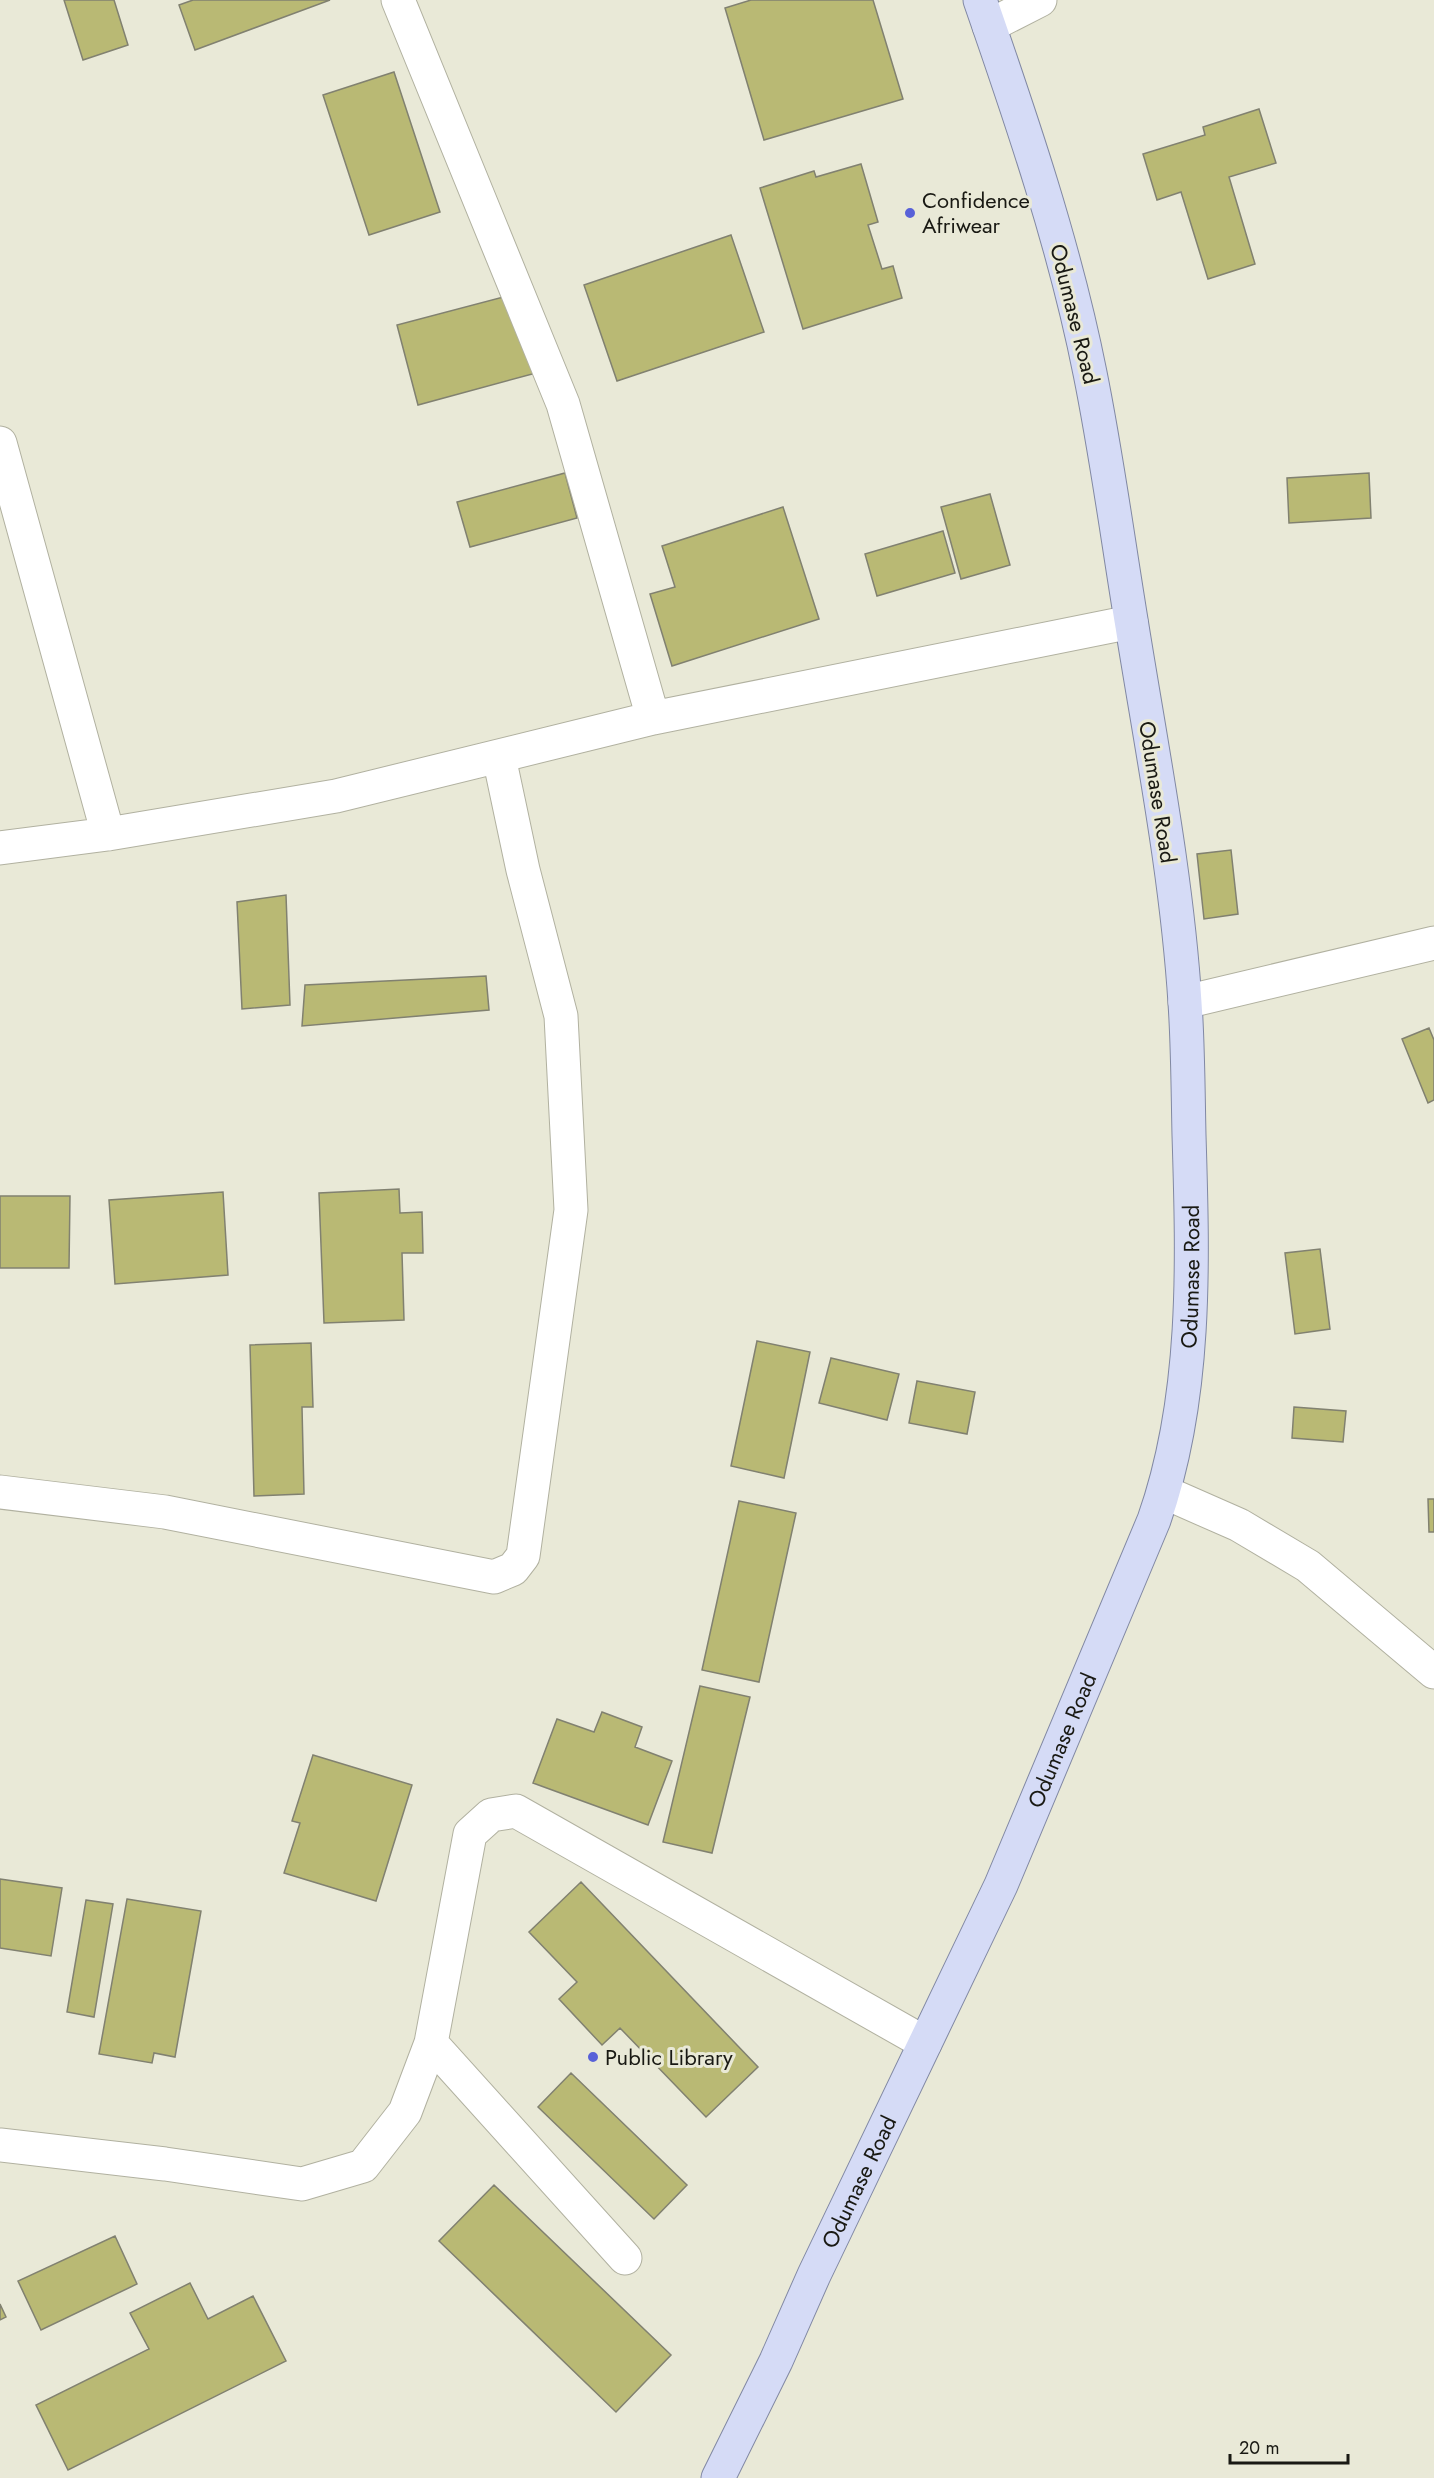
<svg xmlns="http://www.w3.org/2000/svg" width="1434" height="2478" font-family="Jost,sans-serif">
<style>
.building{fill:#b9b974;stroke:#818170;stroke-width:1.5}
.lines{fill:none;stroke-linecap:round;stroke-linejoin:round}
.minor-casing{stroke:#b1b1a0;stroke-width:35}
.major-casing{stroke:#8188a3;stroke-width:35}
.minor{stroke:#fff;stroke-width:33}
.major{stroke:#d5dbf6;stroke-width:33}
.poi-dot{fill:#5861d8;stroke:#e9e9d7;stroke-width:2}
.labels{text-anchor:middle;stroke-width:6;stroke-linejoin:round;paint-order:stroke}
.poi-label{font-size:22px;fill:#191913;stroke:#e9e9d7;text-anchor:start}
.street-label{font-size:22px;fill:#191913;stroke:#e9e9d7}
</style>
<rect width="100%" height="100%" fill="#e9e9d7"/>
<!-- building -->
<path class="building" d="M64,0H114L128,45L83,60Z
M193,0H330L195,50L179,5Z
M751,0H873L903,99L764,140L725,8Z
M394,72L440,212L369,235L323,95Z
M1259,109L1276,163L1229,177L1255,264L1208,279L1181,192L1157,200L1143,154L1205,135L1203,127Z
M861,164L878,222L868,225L882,269L893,266L902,298L803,329L760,188L814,171L816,177Z
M731,235L764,332L617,381L584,285Z
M515,294L536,373L418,405L397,325Z
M565,473L577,518L470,547L457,502Z
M1369,473L1371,518L1289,523L1287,478Z
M990,494L1010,565L961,579L941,507Z
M783,507L819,619L672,666L650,594L675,587L662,546Z
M943,531L955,573L877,596L865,554Z
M1231,850L1238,914L1204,919L1197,854Z
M286,895L290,1005L242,1009L237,902Z
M486,976L489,1010L302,1026L305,985Z
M1429,1028L1434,1040V1100L1428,1103L1402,1039Z
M399,1189L400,1213L422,1212L423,1253H402L404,1320L324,1323L319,1193Z
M223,1192L228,1275L115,1284L109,1200Z
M0,1196H70L69,1268H0Z
M1320,1249L1330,1329L1295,1334L1285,1253Z
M757,1341L810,1352L784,1478L731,1466Z
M311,1343L313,1407H302L304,1494L254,1496L250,1345Z
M831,1358L899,1374L887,1420L819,1403Z
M917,1381L975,1392L967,1434L909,1423Z
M1294,1407L1346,1411L1343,1442L1292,1438Z
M1428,1499H1434V1532H1429Z
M739,1501L796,1513L759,1682L702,1670Z
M700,1686L750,1697L712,1853L663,1842Z
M602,1712L642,1727L635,1747L672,1761L648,1825L533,1783L557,1719L594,1732Z
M313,1755L412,1785L376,1901L284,1873L300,1823L292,1821Z
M0,1879L62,1888L51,1956L0,1948Z
M581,1882L758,2067L706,2117L620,2028L602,2045L559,1999L577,1982L529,1932Z
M127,1899L201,1911L175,2057L154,2053L152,2063L99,2054Z
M86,1900L113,1904L94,2017L67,2012Z
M571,2073L687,2185L654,2219L538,2107Z
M494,2185L671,2355L616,2412L439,2241Z
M115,2236L137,2284L41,2330L18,2281Z
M190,2283L208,2319L253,2296L286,2361L68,2470L36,2405L149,2349L130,2313Z
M0,2304L6,2317L0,2320Z"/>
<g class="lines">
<defs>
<path id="minor" d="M398,0L563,404L653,718
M989,26L1040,0
M0,443L108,834
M0,848L108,834L336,796L653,718L1131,622
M1185,1002L1434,943
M0,1492L165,1512L494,1577L513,1569L523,1556L571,1210L561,1016L523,870L499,757
M1164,1492L1239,1525L1308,1566L1434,1672
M431,2043L625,2258
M0,2145L165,2164L302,2184L363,2166L405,2112L431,2043L470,1834L491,1815L516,1811L925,2043"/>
<g id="major">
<path id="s1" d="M718,2478L776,2361L814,2275L1001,1885L1154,1520C1197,1398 1193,1264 1189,1135C1188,1091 1188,1047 1185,1003C1177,877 1152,751 1132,626C1118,541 1107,457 1090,373C1065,247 1022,121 980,0"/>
</g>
</defs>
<!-- minor casing -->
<use href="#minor" class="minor-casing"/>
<!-- major casing -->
<use href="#major" class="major-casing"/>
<!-- minor -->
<use href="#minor" class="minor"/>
<!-- major -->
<use href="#major" class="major"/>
</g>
<!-- markers -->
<g class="poi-dot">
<circle cx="910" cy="213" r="6"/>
<circle cx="593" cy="2057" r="6"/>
</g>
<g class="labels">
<!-- poi labels -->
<g class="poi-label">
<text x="922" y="208">Confidence<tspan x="922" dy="25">Afriwear</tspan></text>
<text x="605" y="2065">Public Library</text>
</g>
<!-- street labels -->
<g class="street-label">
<text transform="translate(1075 314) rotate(76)" y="8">Odumase Road</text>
<text transform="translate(1158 792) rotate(81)" y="8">Odumase Road</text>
<text dy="8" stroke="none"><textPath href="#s1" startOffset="1300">Odumase Road</textPath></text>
<text dy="8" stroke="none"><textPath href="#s1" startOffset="814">Odumase Road</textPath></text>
<text dy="8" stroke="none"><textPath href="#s1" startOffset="328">Odumase Road</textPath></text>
</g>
</g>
<!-- scale -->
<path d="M1230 2454v9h118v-9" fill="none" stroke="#191913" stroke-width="3"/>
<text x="1239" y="2454" font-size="18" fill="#191913" stroke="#e9e9d7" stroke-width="4.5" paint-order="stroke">20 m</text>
</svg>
